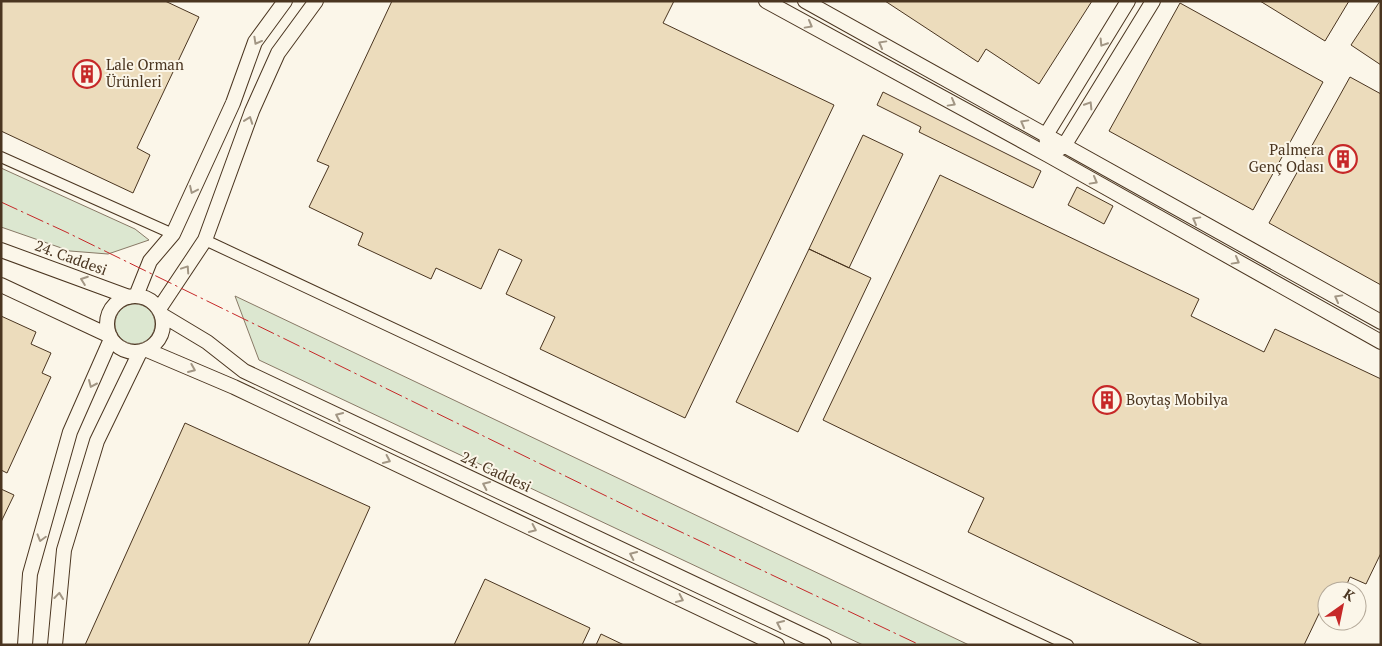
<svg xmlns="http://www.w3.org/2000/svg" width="1382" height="646" font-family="'PT Serif',serif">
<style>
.green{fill:#dce7d0;stroke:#887966}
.building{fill:#ecdcbc;stroke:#4a3520}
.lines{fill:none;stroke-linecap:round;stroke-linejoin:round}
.minor-casing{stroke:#4a3520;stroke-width:12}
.tertiary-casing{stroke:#4a3520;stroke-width:16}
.minor{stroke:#fbf6e9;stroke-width:10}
.tertiary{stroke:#fbf6e9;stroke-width:14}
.power{stroke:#c62828;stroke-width:1;stroke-dasharray:18 4 2.5 4;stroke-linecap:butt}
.oneway{stroke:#a29684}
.labels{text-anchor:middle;stroke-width:4;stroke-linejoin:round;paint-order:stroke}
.poi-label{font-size:15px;fill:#4a3520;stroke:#fbf6e9;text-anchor:start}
.street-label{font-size:15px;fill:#4a3520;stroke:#fbf6e9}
</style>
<rect width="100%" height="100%" fill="#fbf6e9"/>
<!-- green -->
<path class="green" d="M1,168L135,229L149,240L108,254L70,251L1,227Z
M235,296L969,645H863L259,360Z
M115 324a20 20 0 1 1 40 0a20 20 0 1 1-40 0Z"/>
<!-- building -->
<path class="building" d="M1,1H165L199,17L137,148L150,155L133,193L1,131Z
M392,1H674L663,23L834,105L685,418L540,349L555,317L506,294L522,260L499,249L481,289L436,268L431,279L358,245L363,233L309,207L329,166L317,161Z
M885,1H1092L1039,84L986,49L978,62Z
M1260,1H1349L1325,41Z
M1380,1H1381V65L1351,45Z
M1180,3L1323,82L1253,210L1109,131Z
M1350,77L1381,94V285L1269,223Z
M883,92L1041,171L1033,188L919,132L921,127L877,105Z
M863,135L903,154L849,268L809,249Z
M940,175L1199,299L1191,316L1264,352L1275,329L1381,379V553L1366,584L1350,577L1344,591H1327V597L1304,645H1203L968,532L984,498L823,420Z
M1077,187L1113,206L1104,224L1068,205Z
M809,249L871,278L798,432L736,402Z
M1,316L36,332L31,344L51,353L42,373L51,377L7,473L1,470Z
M185,423L370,507L308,645H85Z
M1,489L14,495L1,522Z
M485,579L590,628L582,645H454Z
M601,634L624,645H596Z"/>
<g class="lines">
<defs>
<path id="minor" d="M1,157L173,234
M205,240L1068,645"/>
<path id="tertiary" d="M766,1L1048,155L1381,342
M805,1L1381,322
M1047,143L1046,135L1128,1
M1056,151L1064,146L1153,1
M1,250L129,297
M1,285L110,336
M136,296L150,261L173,234L233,103L255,42L285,1
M107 324a28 28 0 1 1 56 0a28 28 0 1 1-56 0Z
M159,309L205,240L252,111L278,53L316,1
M162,315L207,342L244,371L824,645
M147,350L234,387L777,645
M25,645L30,574L70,432L111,339
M55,645L64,550L97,441L140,352"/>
</defs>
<!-- minor casing -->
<use href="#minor" class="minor-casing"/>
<!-- tertiary casing -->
<use href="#tertiary" class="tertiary-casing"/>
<!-- minor -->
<use href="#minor" class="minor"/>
<!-- tertiary -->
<use href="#tertiary" class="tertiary"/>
<!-- power -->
<path class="power" d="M1,202L66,232L643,514L920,645"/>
</g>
<!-- one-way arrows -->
<defs><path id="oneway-chevron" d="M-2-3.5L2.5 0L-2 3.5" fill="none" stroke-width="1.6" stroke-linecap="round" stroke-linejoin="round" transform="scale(1.25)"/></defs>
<g class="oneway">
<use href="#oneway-chevron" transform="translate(809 25) rotate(29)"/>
<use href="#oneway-chevron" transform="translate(257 41) rotate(119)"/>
<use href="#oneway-chevron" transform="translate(1103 43) rotate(122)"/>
<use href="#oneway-chevron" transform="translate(882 44) rotate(-151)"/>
<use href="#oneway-chevron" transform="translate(952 103) rotate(29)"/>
<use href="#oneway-chevron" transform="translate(1089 105) rotate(-58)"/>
<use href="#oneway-chevron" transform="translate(249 120) rotate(-70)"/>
<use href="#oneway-chevron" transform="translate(1024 123) rotate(-151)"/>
<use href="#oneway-chevron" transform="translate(1094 181) rotate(29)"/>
<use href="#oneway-chevron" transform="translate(193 190) rotate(115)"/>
<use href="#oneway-chevron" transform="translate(1196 220) rotate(-151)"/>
<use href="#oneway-chevron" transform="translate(1236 261) rotate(29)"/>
<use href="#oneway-chevron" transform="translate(186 269) rotate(-56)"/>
<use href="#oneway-chevron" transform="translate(84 280) rotate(-160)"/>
<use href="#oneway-chevron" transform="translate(1338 298) rotate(-151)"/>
<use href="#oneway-chevron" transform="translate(192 369) rotate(23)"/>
<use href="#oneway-chevron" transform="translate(92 384) rotate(114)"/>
<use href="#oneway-chevron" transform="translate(339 416) rotate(-155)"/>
<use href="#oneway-chevron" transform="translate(387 460) rotate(25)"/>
<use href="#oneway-chevron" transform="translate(486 485) rotate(-155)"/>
<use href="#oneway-chevron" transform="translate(533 529) rotate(25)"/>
<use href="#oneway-chevron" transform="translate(41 538) rotate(106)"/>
<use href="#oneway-chevron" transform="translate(633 555) rotate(-155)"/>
<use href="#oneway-chevron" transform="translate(59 596) rotate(-84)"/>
<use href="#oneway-chevron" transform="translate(680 599) rotate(25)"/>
<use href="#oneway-chevron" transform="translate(780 624) rotate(-155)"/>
</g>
<!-- icons -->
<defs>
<symbol id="building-ring" viewBox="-11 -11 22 22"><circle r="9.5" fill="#fbf6e9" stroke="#c62828" stroke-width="1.5"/><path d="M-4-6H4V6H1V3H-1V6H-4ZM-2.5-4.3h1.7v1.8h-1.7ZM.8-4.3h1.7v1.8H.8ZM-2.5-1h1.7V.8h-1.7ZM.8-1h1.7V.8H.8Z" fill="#c62828"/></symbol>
</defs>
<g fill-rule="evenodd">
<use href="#building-ring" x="71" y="58" width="32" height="32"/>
<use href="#building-ring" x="1327" y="143" width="32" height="32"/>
<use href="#building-ring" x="1091" y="384" width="32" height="32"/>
</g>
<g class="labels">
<!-- poi labels -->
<g class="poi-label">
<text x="106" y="70">Lale Orman<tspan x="106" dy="17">Ürünleri</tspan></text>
<text x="1324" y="155" text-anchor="end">Palmera<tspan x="1324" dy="17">Genç Odası</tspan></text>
<text x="1126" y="405">Boytaş Mobilya</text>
</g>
<!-- street labels -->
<g class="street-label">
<text transform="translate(71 258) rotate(20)" y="5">24. Caddesi</text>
<text transform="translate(496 472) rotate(25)" y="5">24. Caddesi</text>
</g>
</g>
<!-- border -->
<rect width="1382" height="646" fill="none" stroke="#4a3520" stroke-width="5"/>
<!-- north arrow -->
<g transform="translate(1342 606) rotate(33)"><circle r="24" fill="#fbf6e9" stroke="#b4a999"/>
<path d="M0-4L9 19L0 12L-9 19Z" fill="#c62828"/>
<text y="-8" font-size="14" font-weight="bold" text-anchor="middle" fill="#4a3520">K</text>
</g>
</svg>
